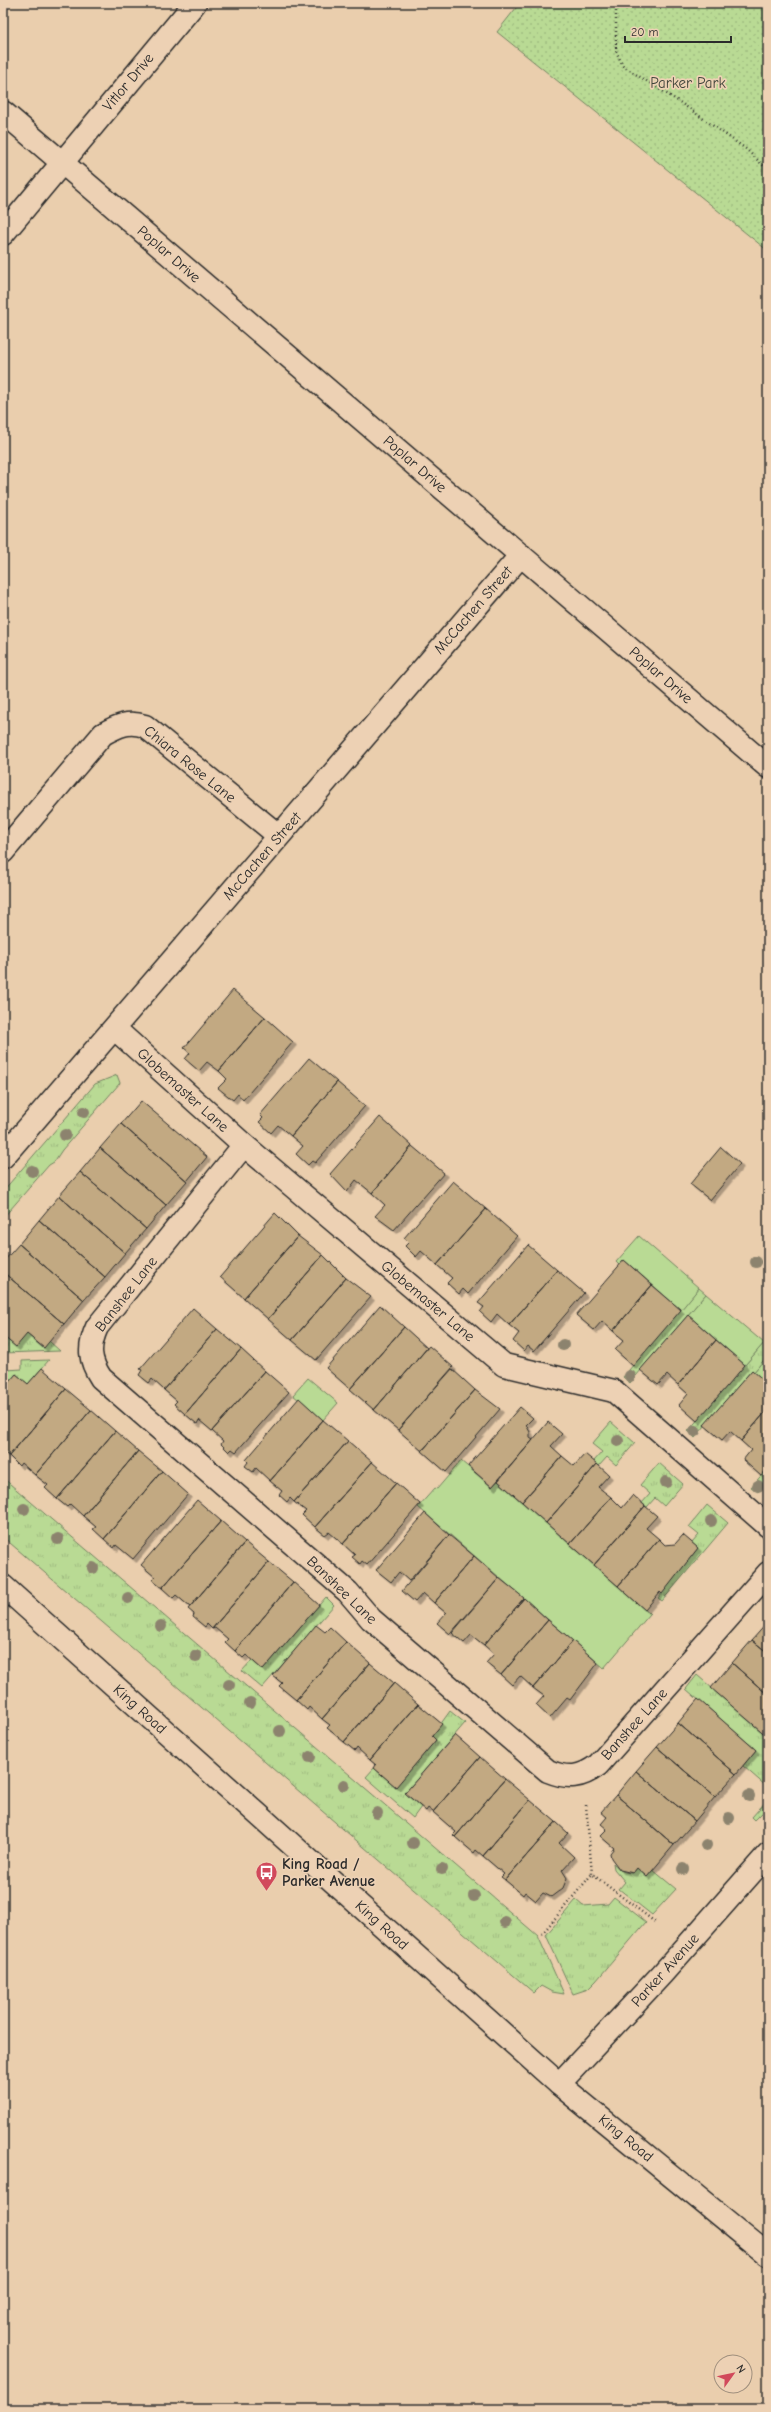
<svg xmlns="http://www.w3.org/2000/svg" width="771" height="2412" font-family="'Comic Neue',sans-serif">
<style>
.grass{fill:url(#grass-tufts);stroke:#728260}
.park{fill:url(#park-dots);stroke:#728260}
.garden{fill:#b9da94;stroke:#728260}
.building{fill:#c2a982;stroke:#2b2b2b;filter:url(#shadow)}
.lines{fill:none;stroke-linecap:round;stroke-linejoin:round}
.minor-casing{stroke:#2b2b2b;stroke-width:25}
.major-casing{stroke:#2b2b2b;stroke-width:25}
.path{stroke:#2b2b2b;stroke-width:2.5;stroke-dasharray:1 3;stroke-linecap:butt}
.minor{stroke:#edd1b4;stroke-width:22}
.major{stroke:#edd1b4;stroke-width:22}
.tree{fill:#8c836e}
.labels{text-anchor:middle;stroke-width:3.5;stroke-linejoin:round;paint-order:stroke}
.street-label{font-size:15px;fill:#2b2b2b;stroke:#edd1b4}
.park-label{font-size:15px;fill:#40453b;stroke:#edd1b4}
.poi-label{font-size:15px;font-weight:bold;fill:#2b2b2b;stroke:#edd1b4;text-anchor:start}
</style>
<defs>
<pattern id="grass-tufts" width="24" height="20" patternUnits="userSpaceOnUse"><rect width="24" height="20" fill="#b9da94"/><path d="M3 7l-1-3M5 7V3M7 7l1-3M15 17l-1-3M17 17v-4M19 17l1-3" fill="none" stroke="#9fbb80"/></pattern>
<pattern id="park-dots" width="8" height="8" patternUnits="userSpaceOnUse"><rect width="8" height="8" fill="#b9da94"/><path d="M2 2h.1M6 6h.1" fill="none" stroke="#9fbb80" stroke-width="1.8" stroke-linecap="round"/></pattern>
<filter id="shadow"><feDropShadow dx="3.5" dy="3.5" stdDeviation="0" flood-color="#0004"/></filter>
</defs>
<rect width="100%" height="100%" fill="#eacead"/>
<filter id="ink" filterUnits="userSpaceOnUse"><feTurbulence type="fractalNoise" baseFrequency=".025" numOctaves="2"/><feDisplacementMap in="SourceGraphic" scale="8" xChannelSelector="R" yChannelSelector="G"/><feConvolveMatrix kernelMatrix="1 2 1 2 8 2 1 2 1" color-interpolation-filters="sRGB"/></filter>
<g filter="url(#ink)">
<!-- grass -->
<path class="grass" d="M117,1075L120,1083L62,1150L54,1162L49,1165L3,1218V1191L95,1084Z
M699,1288L706,1294L630,1383L623,1377Z
M27,1334L43,1348L49,1341L60,1351L3,1353V1336Z
M764,1343L768,1347V1355L754,1372L752,1370L695,1438L688,1431Z
M49,1360L28,1384L16,1374L3,1389V1362H5L6,1370L22,1369V1361Z
M611,1422L635,1443L616,1465L607,1457L599,1466L594,1461L602,1452L592,1444Z
M659,1463L683,1484L664,1506L655,1498L647,1507L642,1503L650,1494L640,1485Z
M768,1468V1480L758,1492L751,1487Z
M3,1478L538,1936L564,1994L552,1992L541,1986L534,1993L3,1537Z
M707,1505L728,1523L662,1601L658,1598L698,1548L692,1543L699,1535L689,1527Z
M326,1597L334,1605L262,1688L242,1671L252,1660L263,1670Z
M697,1675L768,1737L767,1787L743,1766L756,1750L686,1689Z
M450,1711L465,1723L405,1793L421,1807L413,1818L366,1777L374,1768L396,1786L436,1740L432,1736Z
M768,1799V1807L755,1820L752,1817Z
M613,1863C619,1870 624,1873 633,1873L637,1868L647,1877L653,1870L676,1889L652,1915L619,1889L625,1882L614,1869Z
M614,1897L646,1922L596,1981L588,1989L573,1994L546,1935L576,1900L583,1906L608,1904Z"/>
<!-- park -->
<path class="park" d="M520,3H768V251L497,32Z"/>
<!-- garden -->
<path class="garden" d="M639,1236L699,1288L681,1310L624,1260L619,1265L616,1262Z
M706,1294L764,1343L745,1365L688,1315Z
M768,1355V1384L754,1372Z
M308,1378L338,1403L323,1420L293,1395Z
M461,1461L492,1487L498,1481L650,1614L604,1668L418,1507L435,1488L437,1489Z"/>
<!-- building -->
<path class="building" d="M233,990L265,1017L219,1071L207,1062L199,1071L185,1059L190,1053L184,1048Z
M265,1017L293,1042L243,1100L238,1094L233,1100L218,1088L227,1079L219,1071Z
M309,1058L337,1082L291,1136L278,1125L271,1133L259,1122L263,1118L260,1115Z
M337,1082L365,1106L315,1163L312,1161L308,1165L296,1154L303,1146L291,1136Z
M141,1101L207,1157L187,1181L121,1124Z
M380,1117L412,1146L372,1193L356,1180L347,1192L330,1174Z
M121,1124L187,1181L166,1205L100,1148Z
M412,1146L444,1173L394,1230L375,1216L385,1205L372,1193Z
M721,1147L740,1164L710,1200L690,1184Z
M100,1148L166,1205L146,1229L80,1172Z
M80,1172L146,1229L125,1253L59,1196Z
M453,1181L486,1209L437,1265L421,1251L416,1257L405,1246L409,1242L404,1238Z
M59,1196L125,1253L105,1277L39,1220Z
M486,1209L517,1236L468,1294L463,1289L459,1294L447,1283L452,1278L437,1265Z
M275,1213L298,1236L244,1298L220,1277Z
M39,1220L105,1277L84,1300L19,1244Z
M298,1236L323,1255L268,1319L244,1298Z
M19,1244L84,1300L64,1324L3,1272V1262Z
M528,1245L557,1270L509,1325L497,1314L491,1322L480,1312L484,1307L478,1303Z
M323,1255L346,1278L292,1340L268,1319Z
M624,1260L652,1285L613,1331L602,1321L594,1330L576,1315Z
M557,1270L584,1293L534,1351L528,1346L524,1351L513,1341L519,1333L509,1325Z
M3,1272L64,1324L44,1348L27,1334L16,1347L3,1336Z
M346,1278L371,1297L316,1360L292,1340Z
M652,1285L681,1310L633,1366L615,1350L624,1340L613,1331Z
M380,1305L404,1327L350,1389L326,1368Z
M193,1308L217,1329L164,1390L152,1379L149,1383L139,1375L142,1370L140,1369Z
M688,1315L716,1340L678,1385L667,1375L658,1385L640,1370Z
M404,1327L427,1348L374,1410L350,1389Z
M217,1329L241,1349L185,1414L174,1404L177,1401L164,1390Z
M716,1340L745,1365L697,1421L679,1405L688,1394L678,1385Z
M429,1346L453,1367L398,1430L374,1410Z
M241,1349L265,1371L212,1431L199,1420L197,1424L185,1414Z
M42,1368L66,1389L9,1456L3,1452V1389L16,1374L28,1384Z
M452,1369L475,1390L422,1451L398,1430Z
M752,1370L768,1384V1409L741,1441L730,1431L722,1440L704,1425Z
M265,1371L289,1392L236,1452L232,1449L229,1452L221,1444L223,1441L212,1431Z
M66,1389L91,1410L35,1475L21,1463L19,1466L9,1456Z
M475,1390L500,1409L446,1472L422,1451Z
M299,1398L323,1420L270,1481L256,1468L253,1472L245,1466L248,1462L246,1460Z
M520,1407L533,1418L526,1425L530,1432V1438L533,1440L492,1487L468,1466Z
M768,1409V1468L761,1476L743,1460L751,1450L741,1441Z
M91,1410L115,1431L57,1499L45,1488L48,1485L35,1475Z
M323,1420L348,1441L294,1502L290,1498L287,1502L279,1495L282,1491L270,1481Z
M548,1422L562,1434L551,1446L562,1456L522,1502L498,1481Z
M115,1431L138,1451L83,1516L70,1504L67,1507L57,1499Z
M348,1441L372,1462L315,1527L302,1515L306,1511L294,1502Z
M138,1451L162,1471L104,1539L93,1529L96,1527L83,1516Z
M585,1454L597,1464L546,1523L522,1502L562,1456L574,1466Z
M372,1462L396,1483L343,1544L329,1532L325,1535L315,1527Z
M597,1464L609,1475L598,1487L611,1497L570,1544L546,1523Z
M162,1471L188,1494L133,1559L116,1545L114,1548L104,1539Z
M396,1483L420,1504L367,1565L362,1561L360,1564L352,1557L355,1555L343,1544Z
M633,1495L645,1506L594,1565L570,1544L611,1497L622,1508Z
M197,1500L221,1521L162,1588L152,1580L155,1577L141,1565Z
M645,1506L657,1516L646,1528L659,1539L618,1586L594,1565Z
M425,1513L449,1535L409,1581L399,1572L391,1582L376,1570Z
M221,1521L245,1542L190,1607L176,1595L173,1598L162,1588Z
M449,1535L474,1556L434,1603L423,1593L415,1602L402,1591Z
M683,1535L698,1548L662,1594L660,1592L645,1610L618,1586L659,1539L665,1545L675,1544Z
M245,1542L269,1562L212,1629L207,1624L205,1627L193,1617L194,1614L188,1609Z
M474,1556L499,1578L450,1634L437,1623L446,1613L434,1603Z
M269,1562L293,1582L235,1651L225,1642L228,1639L215,1628L212,1629Z
M499,1578L524,1598L484,1645L471,1635L464,1643L452,1633Z
M293,1582L319,1605L263,1670L246,1655L243,1658L235,1651Z
M524,1598L548,1620L501,1675L486,1663L494,1654L484,1645Z
M548,1620L573,1641L533,1688L520,1676L512,1685L501,1675Z
M768,1622V1653L752,1640Z
M316,1625L325,1632L330,1627L346,1642L296,1700L279,1686L282,1683L273,1676Z
M752,1640L768,1653V1695L732,1663Z
M573,1641L598,1663L570,1700L567,1698L550,1718L536,1705L544,1696L533,1688Z
M346,1642L370,1663L322,1719L309,1707L307,1710L296,1700Z
M370,1663L394,1683L344,1742L327,1728L330,1725L322,1719Z
M732,1663L768,1695V1737L711,1688Z
M394,1683L418,1704L370,1760L357,1748L355,1751L344,1742Z
M698,1699L756,1750L736,1774L678,1723Z
M418,1704L442,1724L432,1736L436,1740L396,1787L374,1768L376,1765L370,1760Z
M678,1723L736,1774L715,1797L657,1747Z
M455,1735L480,1757L433,1812L428,1808L426,1811L405,1793Z
M657,1747L715,1797L695,1821L636,1771Z
M480,1757L505,1779L455,1837L453,1835L456,1832L433,1812Z
M636,1771L695,1821L674,1845L616,1795Z
M505,1779L530,1800L483,1856L476,1850L474,1853L455,1837Z
M616,1795L674,1845L647,1877L637,1868L633,1873L620,1870L611,1858L610,1853L614,1848L600,1836L607,1829L601,1824L607,1817L601,1812Z
M530,1800L556,1822L505,1880L501,1877L504,1874L483,1856Z
M556,1822L568,1833L559,1843L574,1857L562,1870L567,1878L563,1888L551,1897L543,1893L536,1901L525,1892L523,1895L505,1880Z"/>
<g class="lines">
<defs>
<path id="minor" d="M3,112L768,767
M3,234L195,3
M3,852L103,734C119,725 128,721 145,726L279,836
M114,1028L244,1145L504,1365L614,1391L768,1526
M244,1145L97,1327C88,1347 89,1360 101,1378L348,1592L371,1619L548,1771C568,1779 581,1778 598,1765L768,1573
M3,1157L521,555
M559,2084L662,1974L768,1854"/>
<path id="major" d="M3,1586L559,2084L768,2255"/>
</defs>
<!-- minor casing -->
<use href="#minor" class="minor-casing"/>
<!-- major casing -->
<use href="#major" class="major-casing"/>
<!-- path -->
<path class="path" d="M616,3V51L623,66L681,103L746,149L768,170
M586,1805L592,1874
M542,1934L592,1874L655,1922"/>
<!-- minor -->
<use href="#minor" class="minor"/>
<!-- major -->
<use href="#major" class="major"/>
</g>
<!-- trees -->
<g class="tree">
<circle cx="84" cy="1112" r="6"/>
<circle cx="65" cy="1135" r="6"/>
<circle cx="32" cy="1171" r="6"/>
<circle cx="756" cy="1262" r="6"/>
<circle cx="563" cy="1345" r="6"/>
<circle cx="630" cy="1376" r="6"/>
<circle cx="695" cy="1431" r="6"/>
<circle cx="618" cy="1441" r="6"/>
<circle cx="666" cy="1482" r="6"/>
<circle cx="758" cy="1486" r="6"/>
<circle cx="24" cy="1509" r="6"/>
<circle cx="711" cy="1521" r="6"/>
<circle cx="58" cy="1539" r="6"/>
<circle cx="93" cy="1568" r="6"/>
<circle cx="128" cy="1598" r="6"/>
<circle cx="161" cy="1626" r="6"/>
<circle cx="196" cy="1656" r="6"/>
<circle cx="229" cy="1685" r="6"/>
<circle cx="250" cy="1703" r="6"/>
<circle cx="280" cy="1731" r="6"/>
<circle cx="310" cy="1757" r="6"/>
<circle cx="344" cy="1785" r="6"/>
<circle cx="749" cy="1796" r="6"/>
<circle cx="377" cy="1813" r="6"/>
<circle cx="729" cy="1818" r="6"/>
<circle cx="413" cy="1843" r="6"/>
<circle cx="706" cy="1845" r="6"/>
<circle cx="442" cy="1869" r="6"/>
<circle cx="683" cy="1869" r="6"/>
<circle cx="474" cy="1896" r="6"/>
<circle cx="505" cy="1922" r="6"/>
</g>
</g>
<!-- icons -->
<defs>
<symbol id="bus-pin" viewBox="-11 -11 22 30"><path d="M0 17L-7.5 6A9.5 9.5 0 1 1 7.5 6Z" fill="#d1495b" stroke="#edd1b4"/><path d="M-5-6H5V4H4V6H2V4H-2V6H-4V4H-5ZM-3.5-4V0h7V-4ZM-3.5 1.2v1.5H-2V1.2ZM2 1.2v1.5H3.5V1.2Z" fill="#fff"/></symbol>
</defs>
<g fill-rule="evenodd">
<use href="#bus-pin" x="254" y="1860" width="25" height="34"/>
</g>
<g class="labels">
<!-- street labels -->
<g class="street-label">
<text transform="translate(128 82) rotate(-50)" y="5">Vitlor Drive</text>
<text transform="translate(169 254) rotate(41)" y="5">Poplar Drive</text>
<text transform="translate(415 464) rotate(41)" y="5">Poplar Drive</text>
<text transform="translate(473 610) rotate(-49)" y="5">McCachen Street</text>
<text transform="translate(661 675) rotate(41)" y="5">Poplar Drive</text>
<text transform="translate(190 764) rotate(39)" y="5">Chiara Rose Lane</text>
<text transform="translate(262 856) rotate(-49)" y="5">McCachen Street</text>
<text transform="translate(183 1090) rotate(42)" y="5">Globemaster Lane</text>
<text transform="translate(126 1294) rotate(-52)" y="5">Banshee Lane</text>
<text transform="translate(428 1301) rotate(40)" y="5">Globemaster Lane</text>
<text transform="translate(342 1590) rotate(44)" y="5">Banshee Lane</text>
<text transform="translate(140 1709) rotate(42)" y="5">King Road</text>
<text transform="translate(634 1724) rotate(-48)" y="5">Banshee Lane</text>
<text transform="translate(382 1925) rotate(42)" y="5">King Road</text>
<text transform="translate(665 1970) rotate(-48)" y="5">Parker Avenue</text>
<text transform="translate(626 2138) rotate(39)" y="5">King Road</text>
</g>
<!-- park labels -->
<g class="park-label">
<text x="688" y="88">Parker Park</text>
</g>
<!-- poi labels -->
<g class="poi-label">
<text x="282" y="1869">King Road /<tspan x="282" dy="17">Parker Avenue</tspan></text>
</g>
</g>
<!-- margin -->
<rect width="771" height="2412" fill="none" stroke="#edd1b4" stroke-width="16"/>
<rect x="8" y="8" width="755" height="2396" fill="none" stroke="#2b2b2b" stroke-width="1.5" filter="url(#ink)"/>
<!-- north arrow -->
<g transform="translate(733 2374) rotate(57)"><circle r="19" fill="#edd1b4" stroke="#9f8f7d"/>
<path d="M0-3L7 15L0 10L-7 15Z" fill="#d1495b"/>
<text y="-6" font-size="11" font-weight="bold" text-anchor="middle" fill="#2b2b2b">N</text>
</g>
<!-- scale -->
<path d="M625 36v6h106v-6" fill="none" stroke="#2b2b2b" stroke-width="2"/>
<text x="631" y="36" font-size="12" fill="#2b2b2b" stroke="#edd1b4" stroke-width="3" paint-order="stroke">20 m</text>
</svg>
